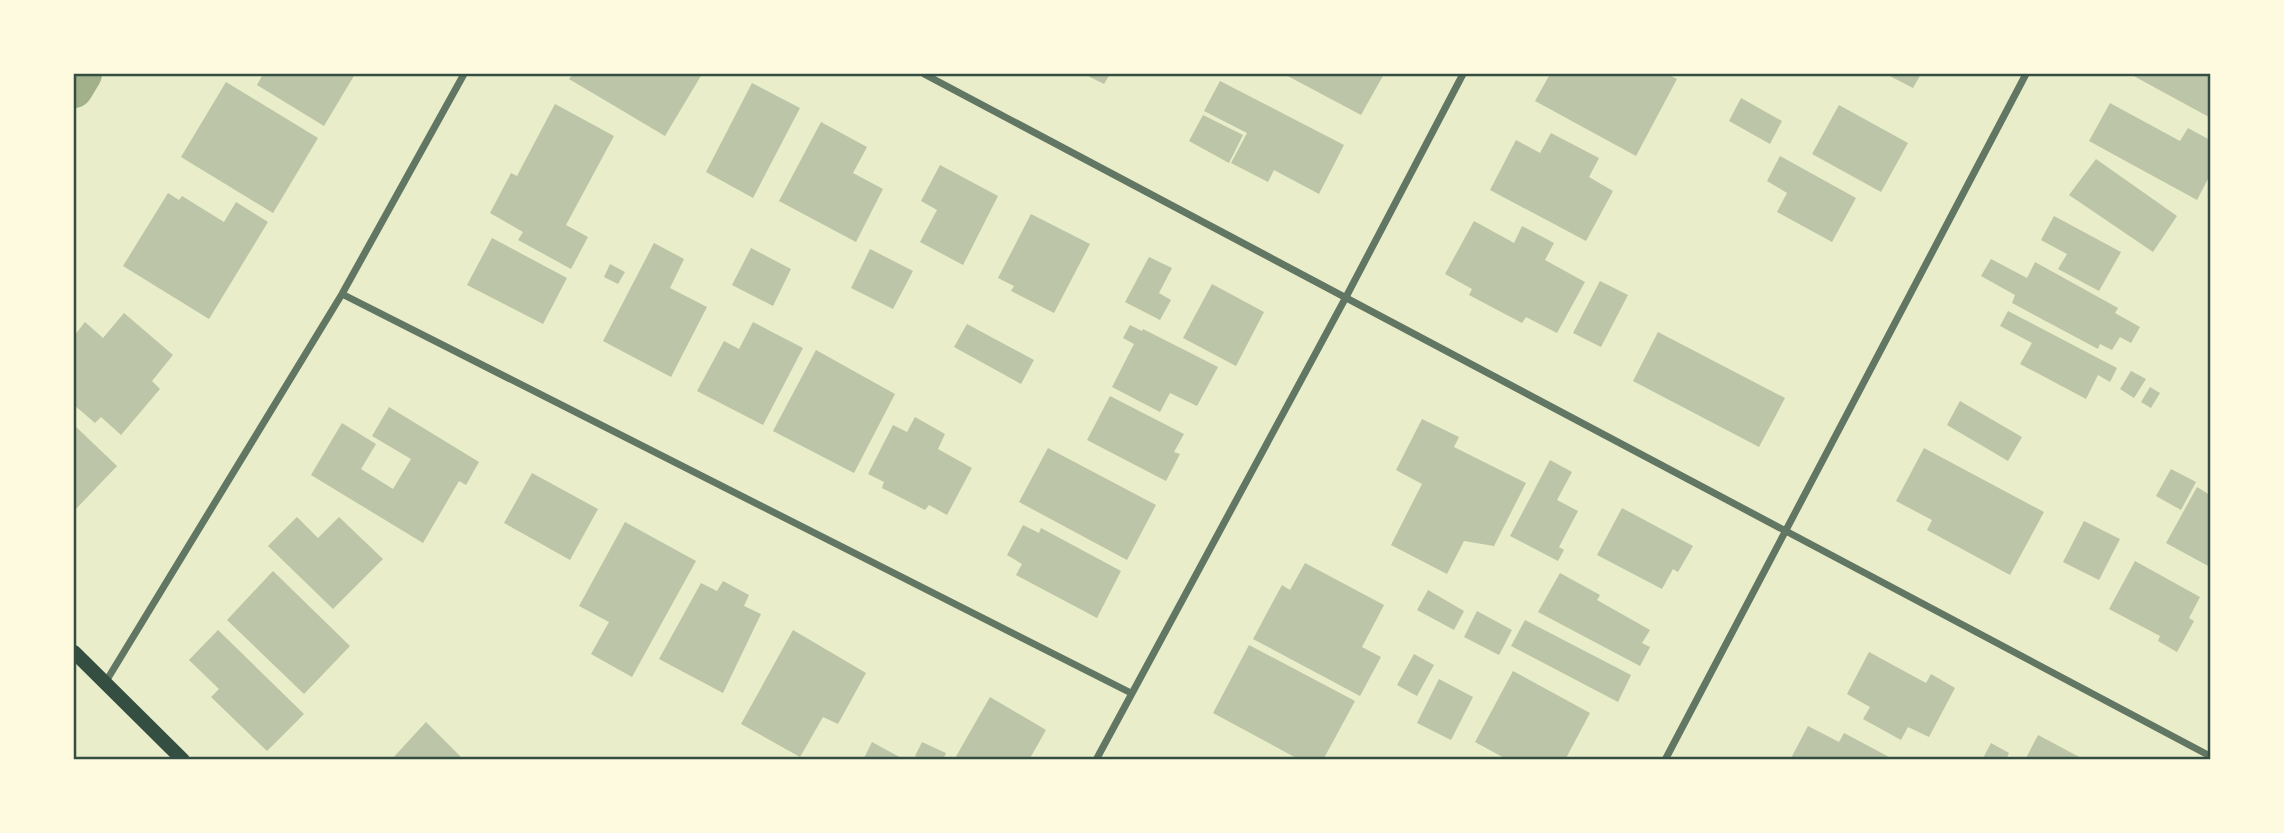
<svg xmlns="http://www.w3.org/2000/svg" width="2284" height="833" font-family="'Playfair Display',serif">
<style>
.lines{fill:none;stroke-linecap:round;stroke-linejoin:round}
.canal{stroke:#a3b18a;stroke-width:38}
.building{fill:#bcc5a7}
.minor{stroke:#617663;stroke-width:7}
.secondary{stroke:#344e41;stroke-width:14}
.neatline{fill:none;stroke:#344e41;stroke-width:2.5}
</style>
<rect width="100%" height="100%" fill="#e9edc9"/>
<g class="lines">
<!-- canal -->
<path class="canal" d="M74,89L83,74"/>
</g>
<!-- building -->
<path class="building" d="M263,74H355L324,126L257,85Z
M573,74H702L665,136L569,79Z
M1084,74H1110L1104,84Z
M1284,74H1384L1361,115Z
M1550,74H1667L1677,79L1636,156L1535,101Z
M1886,74H1921L1913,88Z
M2130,74H2210V115L2209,117Z
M1220,81L1344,145L1319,194L1274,170L1268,182L1231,163L1247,133L1204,111Z
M226,82L318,138L273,213L181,157Z
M752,83L800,108L753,198L706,172Z
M1741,98L1782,121L1770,144L1729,121Z
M2110,103L2180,141L2188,128L2210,140V175L2197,200L2089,141Z
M555,104L614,136L566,225L588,237L571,269L518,240L523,232L490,213L511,173L517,176Z
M1839,105L1908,143L1881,192L1812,154Z
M1203,115L1243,135L1229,163L1189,141Z
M821,122L867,147L853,173L883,189L856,242L779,201Z
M1551,133L1599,158L1589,177L1613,191L1586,241L1490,190L1516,140L1540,153Z
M1780,156L1856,198L1832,242L1777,212L1787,193L1767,181Z
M2096,159L2177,216L2153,252L2069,195Z
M940,165L998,196L963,265L920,242L937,210L921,201Z
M168,193L179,200L182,196L224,222L236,202L268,222L209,319L123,266Z
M1031,214L1090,244L1054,313L1011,291L1014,286L998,278Z
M2054,216L2121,252L2099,291L2058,269L2067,254L2041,240Z
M1474,221L1514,243L1522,226L1554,243L1545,260L1585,282L1557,333L1526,317L1522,323L1469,295L1472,289L1445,274Z
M492,238L567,278L543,324L467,285Z
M654,243L684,259L670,288L707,307L671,377L603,341Z
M751,248L791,269L773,306L732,285Z
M870,249L913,271L893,309L851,288Z
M1149,257L1172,268L1159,293L1171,300L1160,320L1125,302Z
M1991,259L2027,278L2035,262L2118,308L2115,313L2140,327L2131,343L2120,337L2112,350L2100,344L2098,349L2012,303L2015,295L1981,276Z
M610,264L625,272L618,284L604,277Z
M1600,281L1628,295L1601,347L1573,333Z
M1212,284L1264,312L1236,366L1183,338Z
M2008,311L2117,368L2110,382L2098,375L2086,399L2020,364L2032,343L2000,326Z
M124,313L173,355L152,381L160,389L121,435L101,417L95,423L74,405V336L85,322L103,338Z
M753,322L803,348L763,425L697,391L724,341L739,349Z
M967,324L1034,360L1021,384L954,347Z
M1130,325L1142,331L1143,329L1218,367L1197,406L1170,393L1160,412L1112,387L1134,344L1123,338Z
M1658,332L1785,398L1759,447L1633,381Z
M816,350L895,394L854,473L773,431Z
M2131,371L2146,379L2134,398L2120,389Z
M2150,387L2160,393L2151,408L2141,402Z
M1110,396L1184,434L1174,452L1180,454L1166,481L1087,440Z
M1960,401L2022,437L2008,461L1947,425Z
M389,407L479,462L466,485L459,481L423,543L311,475L342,423L376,444L361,469L393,489L411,459L372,436Z
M915,417L945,434L938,449L972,468L947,515L929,505L925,510L882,488L884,482L868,474L893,425L907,432Z
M1422,419L1459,437L1454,447L1526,483L1494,546L1464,541L1447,574L1391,545L1422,484L1396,470Z
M74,425L117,466L74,511Z
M1048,448L1156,505L1127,560L1019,502Z
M1924,448L2044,512L2010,575L1927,530L1932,520L1896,501Z
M1550,460L1572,472L1557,500L1578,511L1559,547L1564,550L1558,561L1510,536Z
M2171,469L2196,482L2181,510L2156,496Z
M532,473L598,509L570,560L504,523Z
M2197,487L2210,495V567L2166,543Z
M1622,508L1693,546L1678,572L1673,569L1662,589L1597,555Z
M297,517L318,538L339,517L383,559L333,609L268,546Z
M2084,521L2120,539L2099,580L2063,562Z
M625,522L696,561L632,677L591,654L609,622L579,606Z
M1023,525L1039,533L1041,528L1121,571L1097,618L1016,575L1022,564L1007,555Z
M2135,561L2200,597L2189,618L2194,621L2177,652L2158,641L2160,636L2109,609Z
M1305,563L1384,605L1362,647L1381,657L1360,696L1253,639L1282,585L1290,590Z
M273,571L350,646L304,694L227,620Z
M1560,573L1600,595L1597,600L1650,630L1642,643L1650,647L1640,666L1538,612Z
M723,581L749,595L744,606L761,614L723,693L659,659L701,583L717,591Z
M1428,590L1464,611L1454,630L1417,610Z
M1477,611L1512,630L1499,655L1464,637Z
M1525,620L1631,675L1618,702L1511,646Z
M218,630L304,714L267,751L211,697L219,689L189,660Z
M793,630L866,673L838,724L823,717L800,757L741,724Z
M1249,645L1355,701L1323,760H1300L1213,713Z
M1869,652L1926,683L1931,674L1955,688L1929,737L1908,727L1901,740L1863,719L1870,707L1847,694Z
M1414,654L1434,665L1417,696L1397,685Z
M1513,671L1590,713L1565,760H1508L1475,742Z
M1439,679L1473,697L1451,740L1417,723Z
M990,697L1046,730L1029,760H954Z
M426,722L464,760H391Z
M1808,726L1839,742L1844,733L1891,758L1790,760Z
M2038,735L2085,760H2025Z
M872,742L905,760H863Z
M922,742L946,753L943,760H923L915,756Z
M1991,743L2009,753L2006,760H1982Z"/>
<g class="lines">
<!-- minor -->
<path class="minor" d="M924,74L2210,756
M342,294L1131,693
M105,683L342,294L464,74
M1096,760L1346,297L1463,74
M1665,760L2026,74"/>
<!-- secondary -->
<path class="secondary" d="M74,652L183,760"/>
</g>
<!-- border -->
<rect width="2284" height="833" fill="none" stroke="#fefae0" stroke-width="150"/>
<rect x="75" y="75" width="2134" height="683" class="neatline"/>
</svg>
